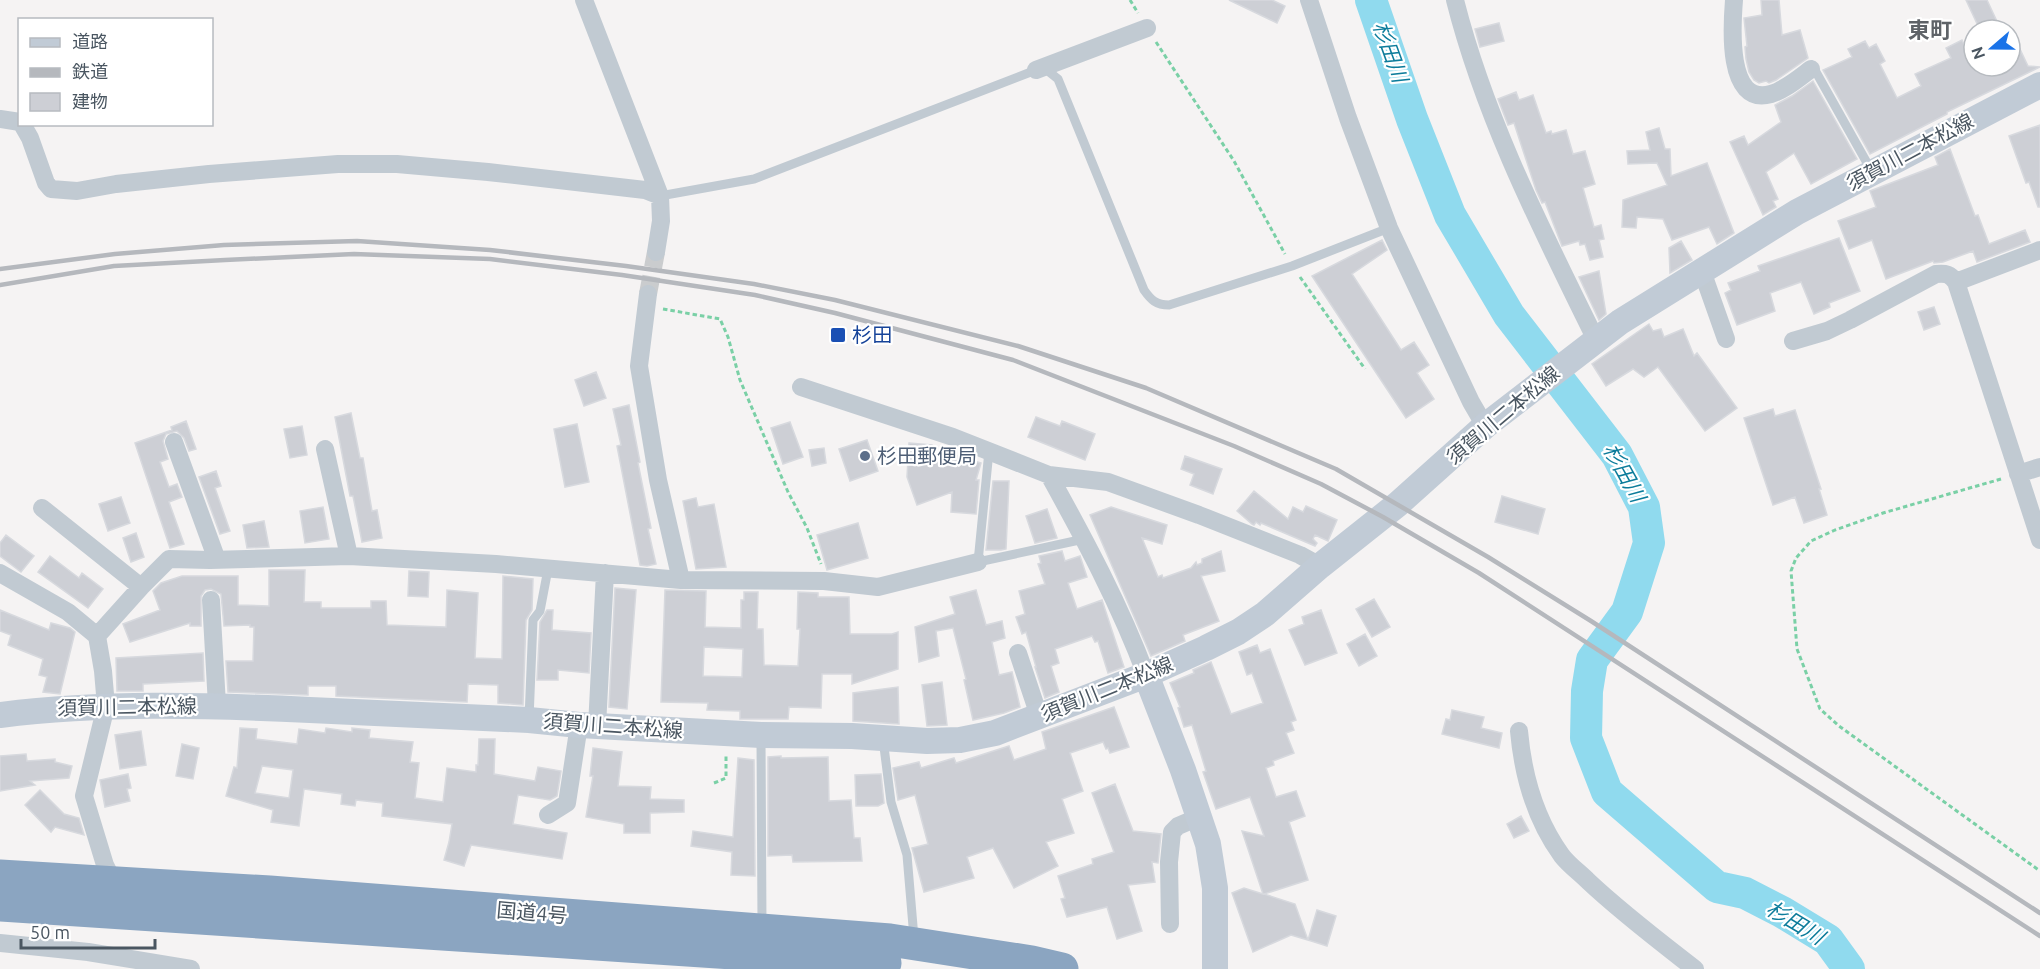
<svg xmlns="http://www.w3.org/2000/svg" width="2040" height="969" font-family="Ubuntu,'Noto Sans JP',sans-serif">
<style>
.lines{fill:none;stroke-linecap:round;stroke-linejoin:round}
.river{stroke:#90daee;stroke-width:32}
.building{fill:#cdcfd5;stroke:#d7d9de;stroke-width:1.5;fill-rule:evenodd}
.street-tunnel{stroke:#caccce;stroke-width:18;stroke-dasharray:18 9;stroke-linecap:butt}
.path{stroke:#7ad0a6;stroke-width:3;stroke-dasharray:4.5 3;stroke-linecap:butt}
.lane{stroke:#c1cad2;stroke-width:9}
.street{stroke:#c1cad2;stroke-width:18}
.secondary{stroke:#c1cbd6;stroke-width:26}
.highway{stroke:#8ba5c1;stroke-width:33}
.rail{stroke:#b5b8bd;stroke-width:4.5}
.transit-dot{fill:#1a4fb4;stroke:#fff;stroke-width:2}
.service-dot{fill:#5c6f8a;stroke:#fff;stroke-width:2}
.labels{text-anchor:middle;stroke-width:4.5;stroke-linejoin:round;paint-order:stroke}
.street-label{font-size:20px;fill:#4a5661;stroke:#fff}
.transit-label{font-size:20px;fill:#164399;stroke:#fff;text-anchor:start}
.service-label{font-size:20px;fill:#4e5e75;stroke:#fff;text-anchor:start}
.water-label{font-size:21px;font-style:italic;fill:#0c7c9b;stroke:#fff}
.quarter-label{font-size:22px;font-weight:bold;fill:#5f6368;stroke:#fff}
</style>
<rect width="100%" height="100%" fill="#f5f3f3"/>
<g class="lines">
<!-- river -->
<path class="river" d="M1371,0L1412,119L1450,215L1509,315L1617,455L1644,507L1649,543L1627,612L1592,660L1587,691L1586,738L1607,792L1717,887L1745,893L1782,912L1828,940L1849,969"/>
</g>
<!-- building -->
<path class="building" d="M1229,0H1272L1285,6L1277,23Z
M1761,0H1779L1782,35L1800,30L1808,58L1776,80L1769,83L1766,81L1759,83L1754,80L1749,72L1746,59L1745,47L1747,46L1744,18L1762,15Z
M1966,0H1987L2001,30H1980Z
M1499,23L1504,41L1480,47L1475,29Z
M2010,28L2028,66L2040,67L1947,112V114L1870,154L1823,70L1852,57L1848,49L1865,41L1869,48L1876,44L1885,61L1880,64L1897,98L1921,86L1915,74L1951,58L1946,48L1962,40L1974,66H2010Z
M1813,81L1857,159L1811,184L1794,153L1766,172L1778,199L1773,201L1776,207L1763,215L1730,142L1744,136L1748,145L1781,122L1775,105L1792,96Z
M1516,92L1519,100L1533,95L1546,133L1551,131L1552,134L1566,130L1573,154L1585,151L1595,184L1583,188L1594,227L1601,225L1604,239L1599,240L1603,257L1590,260L1585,244L1580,245L1579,241L1562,246L1545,202L1542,203L1536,190L1514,123L1508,125L1498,99Z
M2040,125V207H2038L2029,182L2026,183L2009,136Z
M1659,128L1665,149H1670L1671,176L1707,163L1734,233L1717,244L1709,227L1672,240L1663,219L1637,217L1636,228L1622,227L1623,200L1667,185L1657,163L1628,164L1627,151L1650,150L1646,132Z
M1950,149L1975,216L1978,215L1989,244L2025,230L2030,242L1977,262L1973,251L1943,262L1934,263L1933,261L1886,279L1872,240L1849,249L1838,221L1876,207L1870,191L1938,165L1935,157Z
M1839,238L1860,291L1829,303L1830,307L1814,314L1801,282L1770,293L1775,311L1737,325L1725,293L1731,290L1728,283L1760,271L1758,266Z
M1382,240L1387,250L1352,274L1401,350L1414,342L1429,365L1417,373L1434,399L1406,418L1312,276Z
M1681,241L1692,260L1670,273L1669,248Z
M1599,271L1606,314L1599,320L1579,277Z
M1934,307L1940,324L1924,330L1918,312Z
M1649,324L1653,331L1661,329L1664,337L1683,329L1694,356L1697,353L1737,408L1705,431L1658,367L1644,377L1633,369L1606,386L1592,364Z
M596,372L606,398L584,406L575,380Z
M629,405L640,462L638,463L651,528L648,529L656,564L647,566L640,565L617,446L621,445L613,409Z
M1773,409L1775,416L1795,410L1821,489H1819L1827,515L1804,523L1795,497L1773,505L1744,418Z
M351,413L360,458H363L372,511L377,510L382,538L362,542L353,496H350L335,417Z
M1036,417L1060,426L1062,421L1095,434L1085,460L1028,437Z
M186,421L196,449L189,451L184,438L177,431L166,434L163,441L168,459L160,462L169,487L177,484L182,497L169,502L184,544L170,548L135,443L172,430L171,427Z
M790,422L803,457L783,464L771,428Z
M577,424L589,482L565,487L554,429Z
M302,426L307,455L290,458L284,429Z
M867,440L878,471L850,481L839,449Z
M909,443L932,445V454L955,455L981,463L976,480H979L976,514L951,512L952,492L917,505L907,477Z
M824,448L826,463L812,466L809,450Z
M1185,456L1222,469L1213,494L1190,485L1194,474L1181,469Z
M216,471L221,486L215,488L230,531L220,534L199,477Z
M993,481H1009L1006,549L1001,550H986Z
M1254,491L1288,519L1293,507L1303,512L1306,506L1337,520L1328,541L1315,535L1313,539L1317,543L1315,546L1261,523L1260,525L1256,522L1254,525L1252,524L1237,511Z
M1502,496L1545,509L1538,534L1495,522Z
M121,497L130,523L108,531L99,504Z
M696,498L698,507L714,504L726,567L696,569L683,501Z
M323,507L329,539L305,543L300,511Z
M1111,507L1167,525L1162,544L1142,538L1158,577L1162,575L1163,578L1191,568L1196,562L1197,565L1202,563V559L1221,551L1225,571L1201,576L1219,621L1183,635L1185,641L1151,656L1090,515Z
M1047,509L1057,538L1035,543L1026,516Z
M264,521L269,547L247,548L243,525Z
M858,523L868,558L827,570L817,535Z
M136,533L144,557L131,562L123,538Z
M6,535L34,556L21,572L0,556V543Z
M1062,551L1065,561L1080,556L1087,577L1068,583L1077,609L1102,600L1124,667L1108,673L1098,641L1095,642L1092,636L1055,649L1059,663L1051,666L1059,692L1045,698L1035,667H1036L1026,632L1022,634L1016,617L1025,614L1019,591L1045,584L1038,564L1041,563L1039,556Z
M50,556L79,578L82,573L103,589L88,608L38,572Z
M269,570H305L304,602H321V608H371V601H386L387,625L446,627L447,590L478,593L475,658L502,659L503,576L533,579L532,610L526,620L523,705L498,703V685L468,684L467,702L336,696V686H308V695L228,692L226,661H253L254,627H250V625L224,626L221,594L211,589L205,590L201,596V626H190V623L130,642L123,624L160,610L153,591L161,583L182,576H238V605L269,606Z
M409,571L429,572L428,597L408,596Z
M615,588L636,590L627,709L609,707Z
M665,590L706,591L705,627L741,628V600H744V592H758L757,629H763L764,665L798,666L800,629H797L798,592L818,593V597H849L850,634H892L898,632V669L852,684V674H822L821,708L789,707L788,719H740V711L707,710L708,703L661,702ZM704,647L743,649L742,677L703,676Z
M976,590L986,625L1002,621L1005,638L992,642L999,675L1012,672L1020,707L1004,713L973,720L964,680L966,679L953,628L936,631L939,656L919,662L915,627L955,614L950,597Z
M1374,599L1390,627L1372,637L1356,609Z
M0,610L49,630L51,623L70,628L75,632L60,694L43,692L47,677L39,675L43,659L8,645L11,635L0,631Z
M547,610H553L552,630L591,633L589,673L558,670V680H537L540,622Z
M1321,610L1337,653L1305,665L1289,630L1304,624L1302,617Z
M1365,634L1377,656L1359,666L1347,644Z
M1257,645L1260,653L1270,649L1296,720L1291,722L1294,730L1286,733L1294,753L1273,761L1274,765L1266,768L1276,797L1296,791L1305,816L1289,822L1308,880L1264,894L1295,904L1308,940L1291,935L1253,952L1232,893L1244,888L1263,894L1242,831L1264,836L1250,797L1216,809L1203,772L1206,771L1192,725L1184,727L1178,708L1180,707L1170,683L1194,673L1193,670L1211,662L1231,714L1263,703L1252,673L1247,675L1239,652Z
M203,653L204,681L143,684V691H117L116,658Z
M942,682L947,725L927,726L922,685Z
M898,687L899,724L853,721V693Z
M1114,707L1129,747L1110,753L1108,748L1106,749L1103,742L1070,753L1083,791L1062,799L1074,833L1046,842L1058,866L1014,888L993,848L967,857L974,878L924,892L912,848L928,844L915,795L898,800L893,768L919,762L921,768L954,758L956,763L1009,746L1014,760L1046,749L1042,732Z
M1452,710L1484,717L1481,728L1502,733L1499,748L1442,734L1446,719L1450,720Z
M240,728L257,729L256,739L297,744L299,729L325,733L326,728L352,732V728L370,730L369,738L413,742L410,762L419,763L415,798L443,802L447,768L476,772V765H478L479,739H495L494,774L535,781L538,767L561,771L557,796L550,800L518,795L513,824L567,833L562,859L471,845L464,866L444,860L449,842L452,824L382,816L383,803L356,800L355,806L341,804L342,794L304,789L299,826L271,822L273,810L226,796L234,767L237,768ZM262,766L293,770L289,798L255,793Z
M141,731L146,765L120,769L115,735Z
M182,744L199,748L193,779L176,776Z
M593,748L622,752L618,786L651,787L650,799L684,800V812L650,813V833H624V824L586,817L593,776H590Z
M26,754L27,761L55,759V762L72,766L69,778L30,781L35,785L0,791V756Z
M781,756V758L828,757L829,801L851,800L854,838H860L862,861L793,862L792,855L768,856V757Z
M738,758L754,760L755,876L731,875L732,852L691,846L693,831L733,837Z
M128,774L131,788L127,789L130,801L105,807L100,780Z
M881,774L884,803L878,806H856L855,775Z
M1115,784L1133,831L1161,834L1158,863L1152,862L1155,882L1128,885L1142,931L1117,939L1107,907L1067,917L1061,899L1065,898L1058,876L1093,864L1092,859L1114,852L1092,793Z
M40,790L64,814L79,818L84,835L55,827L51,832L25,805Z
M1521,816L1529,831L1514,838L1507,824Z
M1317,910L1336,916L1327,946L1308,940Z"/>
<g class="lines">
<!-- street-tunnel -->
<path class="street-tunnel" d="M648,294L656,252"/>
<!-- path -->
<path class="path" d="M1130,0L1138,13
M1156,42L1234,161L1285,254
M1300,277L1365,369
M663,309L720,319L728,337L740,380L788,492L807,528L821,564
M2001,479L1883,513L1835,530L1811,541L1796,558L1791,571L1797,649L1820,709L1839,726L2040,871
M714,783L726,778V754"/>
<!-- lane -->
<path class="lane" d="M1811,69L1816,72L1871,170
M660,196L754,179L1036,70L1048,71L1058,79L1144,290C1151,300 1156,305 1169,305L1292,266L1389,228
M989,451L978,562L1084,539
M529,719L533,620L540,611L548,569
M761,738L762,925
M883,739L891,802L907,855L914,938"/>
<!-- street -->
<path class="street" d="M584,0L660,196L661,221L656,252
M1309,0L1348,118L1389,228L1471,402L1485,426
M1455,0C1485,119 1542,230 1596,340
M1734,0C1732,25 1726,107 1771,94C1785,90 1799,78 1811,69
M1036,70L1147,28
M0,119L20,122
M22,124L30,138L46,183L51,189L77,191L116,184L209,174L338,164H397L488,172L645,190L660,196
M2040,250L1956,282L2040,540
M1702,271L1726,339
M648,294L639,366L658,480L681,580
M1793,341L1827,331L1850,320L1936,274C1946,273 1950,274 1956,282
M801,387L953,437L1049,475L1108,482L1199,515L1300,555L1320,566
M174,442L217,560
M325,449L349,556
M2018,474L2040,467
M1049,475C1085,540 1120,605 1146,675
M42,508L141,587
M0,573L68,612L97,636L103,671L106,706L84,796L105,865L113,881
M211,600L217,705
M97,636L141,587L169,559L210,560L349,556L496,564L681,580L824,581L878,587L978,562
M1018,653L1039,716
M597,726L605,573
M1519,731C1523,776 1535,819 1562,856C1569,865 1580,873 1588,881C1622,913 1659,941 1695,969
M548,815L567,803L579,725
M1170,924L1169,862L1172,832L1178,826L1199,817
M0,943L88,952L191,969"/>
<!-- secondary -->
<path class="secondary" d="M1146,675L1183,770L1208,844L1215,888V969
M0,715C103,702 206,705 310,710C383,713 456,716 529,720L579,725L761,735L852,736L927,741L960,740L995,733L1146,675L1206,648L1238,632L1265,614L1320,566L1398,504L1485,426L1620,322L1797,212L2040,85"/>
<!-- highway -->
<path class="highway" d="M0,876L270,892L890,940L1032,962L1062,969
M0,905L885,963"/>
<!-- rail -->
<path class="rail" d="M0,269L115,254L224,245L357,241L490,250L626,266L754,284L835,300L1018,346L1146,388L1336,469L1488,557L1591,621L2040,913
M0,285L114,266L225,260L354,254L490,259L622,275L755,295L835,313L1013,360L1234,446L1321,484L1383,517L1479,573L2040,936"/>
</g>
<!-- markers -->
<rect class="transit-dot" x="830" y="327" width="16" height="16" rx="3"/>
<circle class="service-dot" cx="865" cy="456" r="6"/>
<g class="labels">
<!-- street labels -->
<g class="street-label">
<text transform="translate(1910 152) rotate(-28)" y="7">須賀川二本松線</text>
<text transform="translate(1503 415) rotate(-40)" y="7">須賀川二本松線</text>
<text transform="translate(1107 689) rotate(-22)" y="7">須賀川二本松線</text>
<text transform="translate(127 707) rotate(-1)" y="7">須賀川二本松線</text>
<text transform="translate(613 726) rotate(4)" y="7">須賀川二本松線</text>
<text transform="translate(532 913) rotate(5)" y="7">国道4号</text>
</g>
<!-- transit labels -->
<g class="transit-label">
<text x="852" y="342">杉田</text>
</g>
<!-- service labels -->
<g class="service-label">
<text x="877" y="463">杉田郵便局</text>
</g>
<!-- water labels -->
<g class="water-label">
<text transform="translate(1390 52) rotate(70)" y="7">杉田川</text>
<text transform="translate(1624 473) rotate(61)" y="7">杉田川</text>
<text transform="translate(1795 923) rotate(31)" y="7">杉田川</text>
</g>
<!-- quarter labels -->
<g class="quarter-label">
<text x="1930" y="38">東町</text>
</g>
</g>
<!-- legend -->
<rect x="18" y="18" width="195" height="108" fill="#ffffff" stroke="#b7bbc0" stroke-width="1.5"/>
<rect x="30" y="38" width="30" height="9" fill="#c1cbd6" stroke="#b7bbc0" stroke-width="1.5"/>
<text x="72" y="48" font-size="18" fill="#4a5661">道路</text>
<rect x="30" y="68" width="30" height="9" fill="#b5b8bd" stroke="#b7bbc0" stroke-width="1.5"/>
<text x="72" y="78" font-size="18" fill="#4a5661">鉄道</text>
<rect x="30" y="93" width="30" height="18" fill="#cdcfd5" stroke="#b7bbc0" stroke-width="1.5"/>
<text x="72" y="108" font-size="18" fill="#4a5661">建物</text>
<!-- north arrow -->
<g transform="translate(1992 48) rotate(250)"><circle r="28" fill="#ffffff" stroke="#b7bbc0" stroke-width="1.5"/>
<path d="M0-4.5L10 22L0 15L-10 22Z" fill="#1a73e8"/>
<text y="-9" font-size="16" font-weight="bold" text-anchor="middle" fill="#4a5661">N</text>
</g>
<!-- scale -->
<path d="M21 939v9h134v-9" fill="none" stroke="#4a5661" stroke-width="3"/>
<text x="30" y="939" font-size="18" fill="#4a5661" stroke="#ffffff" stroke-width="4.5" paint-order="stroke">50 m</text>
</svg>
